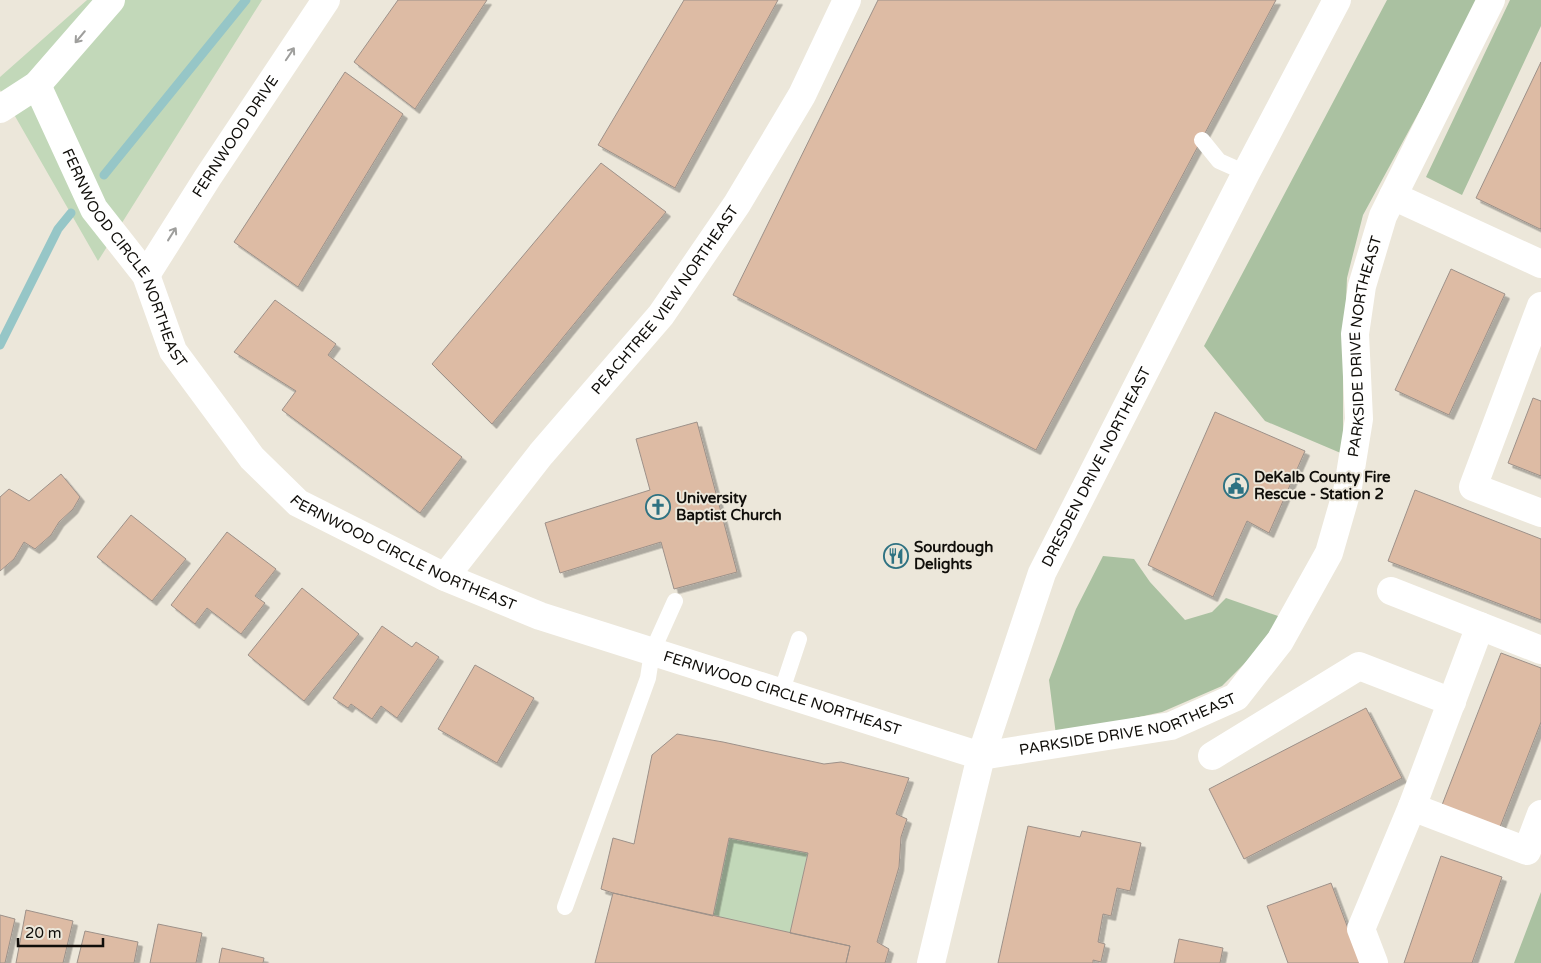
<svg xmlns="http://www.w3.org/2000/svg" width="1541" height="963" viewBox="0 0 1541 963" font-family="'Varela Round',sans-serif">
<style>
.green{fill:#c2d8b9}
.forest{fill:#aac1a1}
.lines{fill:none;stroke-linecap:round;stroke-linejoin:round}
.stream{stroke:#96c6c7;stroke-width:9}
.building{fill:#ddbba4;stroke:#9d9189;filter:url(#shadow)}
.service{stroke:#fff;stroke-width:16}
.minor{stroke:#fff;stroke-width:28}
.tertiary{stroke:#fff;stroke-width:28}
.oneway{stroke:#9f9f9d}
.labels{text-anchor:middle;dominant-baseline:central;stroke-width:4;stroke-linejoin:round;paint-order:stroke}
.street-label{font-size:15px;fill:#100e0a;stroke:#ece7da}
.poi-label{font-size:15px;font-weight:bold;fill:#100e0a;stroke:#ece7da;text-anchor:start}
</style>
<defs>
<filter id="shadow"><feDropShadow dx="4.5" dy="4.5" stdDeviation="0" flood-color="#0004"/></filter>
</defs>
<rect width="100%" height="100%" fill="#ece7da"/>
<path class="green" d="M 87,0 L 262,0 L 98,261 L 0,90 L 0,77 Z
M 729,838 L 808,853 L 790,933 L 713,916 Z"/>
<path class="forest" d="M 1387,0 L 1480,0 L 1363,215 L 1347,278 L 1343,372 L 1343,454 L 1265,421 L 1204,346 Z
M 1510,0 L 1541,0 L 1541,26 L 1462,195 L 1426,177 Z
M 1103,556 L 1134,559 L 1150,582 L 1185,620 L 1212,612 L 1226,598 L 1281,617 L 1251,657 L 1222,686 L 1162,712 L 1056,735 L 1049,680 L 1076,609 Z
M 1541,892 L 1541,963 L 1514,963 Z"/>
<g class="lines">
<path class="stream" d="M 104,175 L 246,0
M 0,345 L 58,229 L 71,213"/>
</g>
<path class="building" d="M 398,0 L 487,0 L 415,109 L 354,62 Z
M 684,0 L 778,0 L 675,188 L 598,145 Z
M 878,0 L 1276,0 L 1036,450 L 733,295 Z
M 1541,62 L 1541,228 L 1540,229 L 1476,198 Z
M 345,72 L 403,114 L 298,287 L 234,242 Z
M 601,163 L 666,212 L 492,424 L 432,364 Z
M 1451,269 L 1505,294 L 1449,415 L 1395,390 Z
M 275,300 L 336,344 L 328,355 L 462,457 L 420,513 L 282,410 L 296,391 L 234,352 Z
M 1533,398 L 1541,401 L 1541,476 L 1508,463 Z
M 1215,412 L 1305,451 L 1269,533 L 1247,521 L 1213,597 L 1148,565 Z
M 697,422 L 737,572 L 674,589 L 661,542 L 560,573 L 545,523 L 650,490 L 636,439 Z
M 61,474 L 80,497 L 73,509 L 59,522 L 51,535 L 35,549 L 24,542 L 14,559 L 0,571 L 0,497 L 9,489 L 29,501 Z
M 1415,490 L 1541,539 L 1541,620 L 1388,561 Z
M 131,515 L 186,559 L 152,601 L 97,557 Z
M 227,532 L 276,569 L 255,596 L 265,603 L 241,634 L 207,608 L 195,624 L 171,605 Z
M 302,588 L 359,634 L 304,701 L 248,655 Z
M 382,626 L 412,647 L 416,642 L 439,657 L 397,718 L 381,706 L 372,719 L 351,704 L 348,708 L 333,698 Z
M 1501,653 L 1541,668 L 1541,722 L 1500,827 L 1442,805 Z
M 475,665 L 534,698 L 497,763 L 438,729 Z
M 1366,708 L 1402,778 L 1244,859 L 1209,789 Z
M 677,734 L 723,742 L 824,764 L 841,762 L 909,778 L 896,814 L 907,819 L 901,837 L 899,867 L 877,942 L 889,949 L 885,963 L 846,963 L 850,946 L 790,933 L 808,853 L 729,838 L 713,916 L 613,893 L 601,889 L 613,838 L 634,844 L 652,755 Z
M 1028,826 L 1080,837 L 1082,831 L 1141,843 L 1130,891 L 1117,888 L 1111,916 L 1103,914 L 1098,942 L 1105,944 L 1101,962 L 1093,960 L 1093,963 L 998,963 Z
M 1441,856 L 1502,877 L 1472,963 L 1404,963 Z
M 1331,883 L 1361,963 L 1288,963 L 1267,906 Z
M 613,893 L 850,946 L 846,963 L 595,963 Z
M 26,910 L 73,921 L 63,963 L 16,963 Z
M 0,915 L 15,919 L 5,963 L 0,963 Z
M 158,924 L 202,933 L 196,963 L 150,963 Z
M 85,931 L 138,942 L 134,963 L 77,963 Z
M 1179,939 L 1223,948 L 1220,963 L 1174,963 Z
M 222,948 L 264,958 L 263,963 L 219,963 Z"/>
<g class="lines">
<path class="service" d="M 1202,140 L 1219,161 L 1246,173
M 781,693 L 799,639
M 565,907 L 648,678 L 652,652 L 675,601"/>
<g class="minor">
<path id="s1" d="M 37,85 L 94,209 L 146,275 L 173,351 L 252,458 L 298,503 L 445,577 L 540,616 L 981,756 L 1171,726 L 1236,697 L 1280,641 L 1329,553 L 1348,487 L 1359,419 L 1355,334 L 1362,286 L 1383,216 L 1491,0"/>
<path d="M 0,109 L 37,85 L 111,0"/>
<path d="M 1393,196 L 1541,264"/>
<path id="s2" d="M 146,275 L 208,177 L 326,0"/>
<path d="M 1541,306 L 1473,487 L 1541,513"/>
<path id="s3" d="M 445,577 L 541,454 L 661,315 L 737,204 L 802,95 L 847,0"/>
<path d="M 1391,591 L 1480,626"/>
<path d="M 1212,756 L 1359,666 L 1452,702"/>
<path d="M 1412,807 L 1527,851 L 1541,814"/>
<path d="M 1374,963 L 1361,929 L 1412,807 L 1480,626 L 1541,650"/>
</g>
<path class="tertiary" id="s4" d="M 931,963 L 981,756 L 1042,573 L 1246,173 L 1337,0"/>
</g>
<defs><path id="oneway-shaft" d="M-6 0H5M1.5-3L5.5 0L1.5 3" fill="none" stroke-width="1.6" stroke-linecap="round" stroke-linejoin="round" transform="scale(1.25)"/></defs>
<g class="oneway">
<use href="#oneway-shaft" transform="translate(80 37) rotate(130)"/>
<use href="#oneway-shaft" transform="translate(290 54) rotate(-56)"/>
<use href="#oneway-shaft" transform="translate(172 234) rotate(-58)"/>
</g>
<defs>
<symbol id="civic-ring" viewBox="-11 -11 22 22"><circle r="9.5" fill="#ece7da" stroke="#2e7282" stroke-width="1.5"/><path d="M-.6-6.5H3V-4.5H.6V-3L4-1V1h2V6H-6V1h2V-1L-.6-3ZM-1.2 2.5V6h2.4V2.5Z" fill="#2e7282"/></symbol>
<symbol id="church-ring" viewBox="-11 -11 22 22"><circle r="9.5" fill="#ece7da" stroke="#2e7282" stroke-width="1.5"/><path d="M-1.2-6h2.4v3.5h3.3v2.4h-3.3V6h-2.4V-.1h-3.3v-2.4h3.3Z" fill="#2e7282"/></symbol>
<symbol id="restaurant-ring" viewBox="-11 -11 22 22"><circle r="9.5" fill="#ece7da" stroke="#2e7282" stroke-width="1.5"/><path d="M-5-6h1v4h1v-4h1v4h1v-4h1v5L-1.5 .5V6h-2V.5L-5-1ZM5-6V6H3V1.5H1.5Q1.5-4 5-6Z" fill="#2e7282"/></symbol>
</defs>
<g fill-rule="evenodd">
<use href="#civic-ring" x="1222" y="472" width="28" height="28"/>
<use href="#church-ring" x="644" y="493" width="28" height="28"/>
<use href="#restaurant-ring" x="882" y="542" width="28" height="28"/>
</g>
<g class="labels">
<g class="street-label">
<text stroke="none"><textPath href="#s2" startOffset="165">FERNWOOD DRIVE</textPath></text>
<text stroke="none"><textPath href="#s1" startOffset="195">FERNWOOD CIRCLE NORTHEAST</textPath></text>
<text stroke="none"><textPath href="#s3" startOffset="354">PEACHTREE VIEW NORTHEAST</textPath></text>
<text stroke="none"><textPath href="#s1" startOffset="1875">PARKSIDE DRIVE NORTHEAST</textPath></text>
<text stroke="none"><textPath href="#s4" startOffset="525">DRESDEN DRIVE NORTHEAST</textPath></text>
<text stroke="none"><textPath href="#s1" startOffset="615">FERNWOOD CIRCLE NORTHEAST</textPath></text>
<text stroke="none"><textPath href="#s1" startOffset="1020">FERNWOOD CIRCLE NORTHEAST</textPath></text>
<text stroke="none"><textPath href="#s1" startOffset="1379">PARKSIDE DRIVE NORTHEAST</textPath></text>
</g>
<g class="poi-label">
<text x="1254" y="477">DeKalb County Fire<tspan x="1254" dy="17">Rescue - Station 2</tspan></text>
<text x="676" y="498">University<tspan x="676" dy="17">Baptist Church</tspan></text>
<text x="914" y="547">Sourdough<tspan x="914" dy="17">Delights</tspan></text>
</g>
</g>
<path d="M18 938v8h85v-8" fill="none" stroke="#100e0a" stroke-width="2.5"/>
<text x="25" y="938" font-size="15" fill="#100e0a" stroke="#ece7da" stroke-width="4" paint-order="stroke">20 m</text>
</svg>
